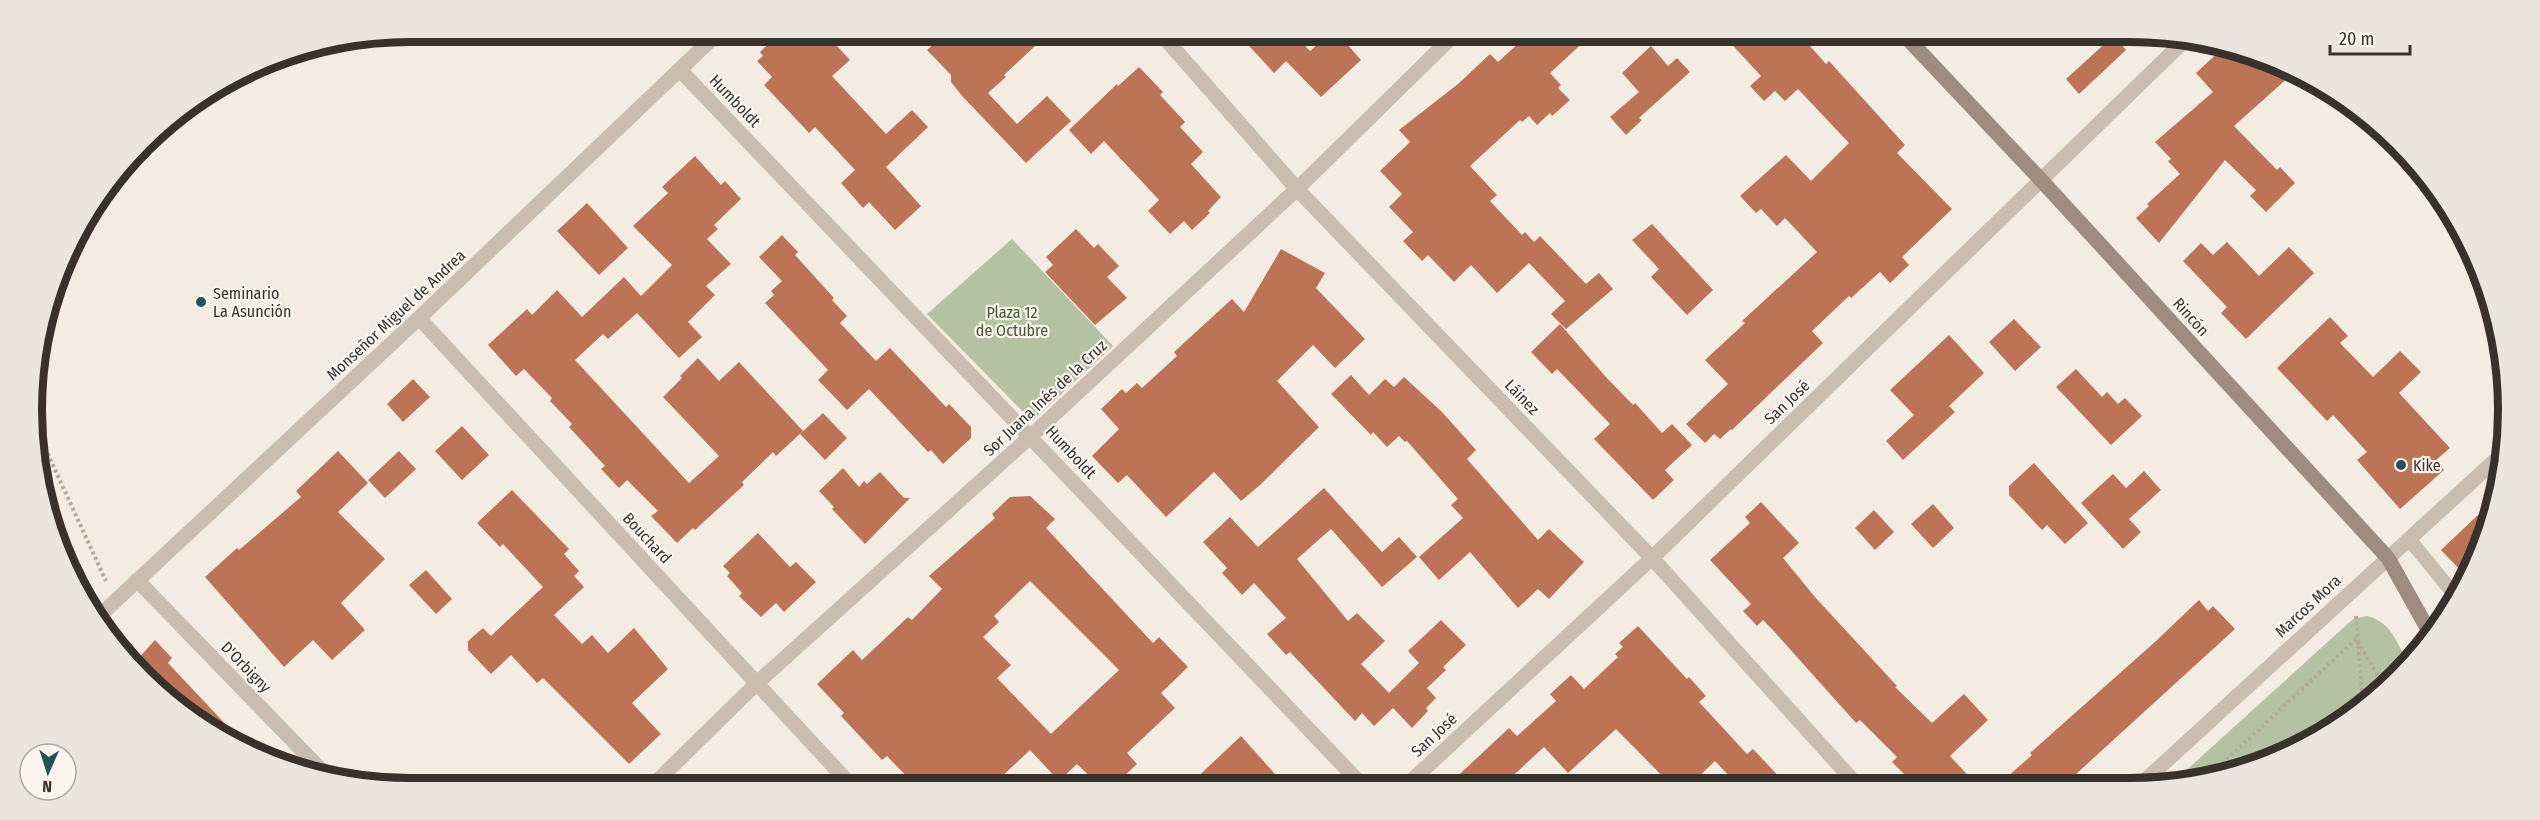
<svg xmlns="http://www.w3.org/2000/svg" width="2540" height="820" viewBox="0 0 2540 820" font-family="'Fira Sans Condensed',sans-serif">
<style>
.green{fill:#b5c1a3}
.building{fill:#bd7456;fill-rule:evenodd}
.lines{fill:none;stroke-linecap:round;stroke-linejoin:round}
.path{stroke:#b6a799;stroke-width:4;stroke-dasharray:3 3;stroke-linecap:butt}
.lane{stroke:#cabdaf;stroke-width:14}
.street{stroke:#cabdaf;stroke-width:15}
.secondary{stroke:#9e8c80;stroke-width:15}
.poi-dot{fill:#245258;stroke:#faf5ef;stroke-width:2}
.labels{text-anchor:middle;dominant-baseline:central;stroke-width:4.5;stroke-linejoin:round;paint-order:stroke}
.street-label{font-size:16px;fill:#39312c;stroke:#faf5ef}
.poi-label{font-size:16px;fill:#39312c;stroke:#faf5ef;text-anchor:start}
.park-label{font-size:16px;fill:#465632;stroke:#faf5ef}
.rim{fill:none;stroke:#39312c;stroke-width:8}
</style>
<rect width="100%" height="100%" fill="#f2ece2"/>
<path class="green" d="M 1012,239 L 1113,346 L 1032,421 L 927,314 Z
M 2367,616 C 2391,622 2396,641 2407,661 L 2380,694 L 2297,750 L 2180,785 L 2170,785 L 2353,619 Z"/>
<path class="building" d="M 780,33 L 825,33 L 850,60 L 832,76 L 886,134 L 912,110 L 928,127 L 886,167 L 921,206 L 895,230 L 869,202 L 863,208 L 841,183 L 855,170 L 815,127 L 809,133 L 764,85 L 772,77 L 757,61 L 763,56 L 760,52 Z
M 945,34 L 1048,34 L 1004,75 L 1006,77 L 988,93 L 1017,124 L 1047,96 L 1071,121 L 1026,163 L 963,97 L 951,82 L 951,75 L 927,50 Z
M 1239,35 L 1295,35 L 1310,51 L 1328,35 L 1339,35 L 1361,60 L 1321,97 L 1286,61 L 1274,73 Z
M 1534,36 L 1590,36 L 1550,73 L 1561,85 L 1558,88 L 1570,100 L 1552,116 L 1550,113 L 1537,125 L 1529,116 L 1522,122 L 1520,120 L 1470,166 L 1497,195 L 1490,201 L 1522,235 L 1525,232 L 1534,242 L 1540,236 L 1586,284 L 1599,273 L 1613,289 L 1566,329 L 1551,314 L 1565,301 L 1529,263 L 1497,293 L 1471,265 L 1454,282 L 1428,255 L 1422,261 L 1403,241 L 1413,232 L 1389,207 L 1402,194 L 1380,171 L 1410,142 L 1399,130 L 1458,84 L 1490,54 L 1498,62 L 1521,41 L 1524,45 Z
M 1725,37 L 1802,37 L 1826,64 L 1829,61 L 1905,145 L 1897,153 L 1952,209 L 1902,257 L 1909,265 L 1890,283 L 1880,272 L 1851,298 L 1849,296 L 1812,331 L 1823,343 L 1732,430 L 1731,429 L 1720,439 L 1714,434 L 1705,443 L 1686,424 L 1728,384 L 1705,360 L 1745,323 L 1742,321 L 1817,252 L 1785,218 L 1777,226 L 1761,209 L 1756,213 L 1740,196 L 1786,155 L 1811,181 L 1849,143 L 1798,89 L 1785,101 L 1775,91 L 1764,101 L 1750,86 L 1761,76 Z
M 2111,38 L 2115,38 L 2126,50 L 2079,94 L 2066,79 Z
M 1651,46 L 1668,66 L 1677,58 L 1690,72 L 1639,118 L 1642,120 L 1626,135 L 1610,117 L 1639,92 L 1622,73 Z
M 2224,47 L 2291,75 L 2234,126 L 2277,170 L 2280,167 L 2295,183 L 2266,212 L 2250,196 L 2256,190 L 2225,160 L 2159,243 L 2136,218 L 2149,206 L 2147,204 L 2180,174 L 2168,161 L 2171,159 L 2155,142 L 2213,92 L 2196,73 Z
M 1139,67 L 1163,92 L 1160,95 L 1185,122 L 1180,127 L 1203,152 L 1191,164 L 1221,197 L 1208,211 L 1210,213 L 1192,230 L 1184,221 L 1170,234 L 1148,211 L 1159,200 L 1104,141 L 1091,154 L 1069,130 L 1117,84 L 1118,86 Z
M 695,156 L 721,185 L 725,181 L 741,199 L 714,225 L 718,229 L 707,239 L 731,264 L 706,286 L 715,295 L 688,322 L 702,337 L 679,358 L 637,313 L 608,339 L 603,334 L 575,360 L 689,483 L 719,456 L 663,397 L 682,378 L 680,376 L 698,358 L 719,381 L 739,362 L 803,431 L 776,456 L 773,452 L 742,482 L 744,485 L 695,530 L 693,528 L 677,543 L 651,516 L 658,511 L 627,480 L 619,488 L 601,469 L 605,466 L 569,427 L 572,424 L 550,401 L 552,398 L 524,369 L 516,376 L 488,345 L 527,309 L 532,315 L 557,290 L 582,317 L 624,277 L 641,296 L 672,265 L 633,226 L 668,193 L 662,187 Z
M 587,203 L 628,248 L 599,275 L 557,231 Z
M 1652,224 L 1713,290 L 1687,315 L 1651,277 L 1659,269 L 1632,240 Z
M 1076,229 L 1094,248 L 1098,244 L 1119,266 L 1107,277 L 1127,298 L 1095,325 L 1045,272 L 1053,265 L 1046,257 Z
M 782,235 L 798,252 L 795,255 L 834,298 L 832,300 L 847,316 L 840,323 L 876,361 L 890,348 L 946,407 L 949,404 L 971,427 L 971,438 L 943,464 L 931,450 L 928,452 L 869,389 L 847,410 L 818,380 L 828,370 L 765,303 L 774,295 L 771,291 L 782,281 L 759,257 Z
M 2227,242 L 2259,276 L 2289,247 L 2314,273 L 2246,339 L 2221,313 L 2227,307 L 2183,261 L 2201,243 L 2213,255 Z
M 1281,249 L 1325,273 L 1316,288 L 1365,339 L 1335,368 L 1313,345 L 1277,381 L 1319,427 L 1260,485 L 1241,501 L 1214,472 L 1166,517 L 1127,475 L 1118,483 L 1092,456 L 1119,429 L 1101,409 L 1122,389 L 1126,393 L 1137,383 L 1142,388 L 1177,356 L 1174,352 L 1232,299 L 1244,312 Z
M 2330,317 L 2348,336 L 2340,343 L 2373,377 L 2400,351 L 2421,372 L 2399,393 L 2450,448 L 2435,461 L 2444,470 L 2400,509 L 2357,460 L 2367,452 L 2333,415 L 2327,421 L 2277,368 Z
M 2014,319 L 2041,347 L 2015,371 L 1989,342 Z
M 1560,324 L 1605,376 L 1633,405 L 1635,403 L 1662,433 L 1672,424 L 1692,445 L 1665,470 L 1674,480 L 1653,500 L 1594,439 L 1610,424 L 1557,369 L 1552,374 L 1531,352 Z
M 1949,335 L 1984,373 L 1949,406 L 1955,412 L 1903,460 L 1886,441 L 1914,415 L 1890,390 Z
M 2076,369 L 2102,397 L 2107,392 L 2118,404 L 2125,398 L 2142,416 L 2111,445 L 2056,387 Z
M 1351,375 L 1369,395 L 1385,379 L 1394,387 L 1404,377 L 1442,412 L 1476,450 L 1467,459 L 1538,540 L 1549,529 L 1584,562 L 1549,599 L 1538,589 L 1518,608 L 1470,552 L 1439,580 L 1419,557 L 1463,518 L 1451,505 L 1458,499 L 1407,441 L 1405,442 L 1399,436 L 1387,447 L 1373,432 L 1371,435 L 1331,394 Z
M 413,379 L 430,397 L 403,422 L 387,404 Z
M 823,413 L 847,438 L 825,460 L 800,434 Z
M 462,426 L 489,455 L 462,480 L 435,451 Z
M 338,451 L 368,483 L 338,512 L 385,559 L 341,603 L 365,630 L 332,660 L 313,640 L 284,667 L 205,577 L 237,548 L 239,550 L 301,497 L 296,491 Z
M 399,451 L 416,469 L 385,498 L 368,480 Z
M 2034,463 L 2088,523 L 2065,544 L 2047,525 L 2042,530 L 2009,495 L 2009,486 Z
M 843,468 L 859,487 L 864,481 L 867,484 L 880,472 L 904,498 L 910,498 L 865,544 L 832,509 L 834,507 L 819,491 Z
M 2144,471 L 2161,490 L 2129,519 L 2141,532 L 2123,549 L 2081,503 L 2113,474 L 2126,488 Z
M 1324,488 L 1382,552 L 1399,537 L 1417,557 L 1382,587 L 1331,529 L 1297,559 L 1348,621 L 1357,613 L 1385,641 L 1361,664 L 1389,693 L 1419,663 L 1408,651 L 1441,620 L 1466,645 L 1443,667 L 1446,670 L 1427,688 L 1436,698 L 1426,708 L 1428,711 L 1412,728 L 1393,708 L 1374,726 L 1362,713 L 1355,721 L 1290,652 L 1286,655 L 1267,634 L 1286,618 L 1254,583 L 1242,595 L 1222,573 L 1227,568 L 1203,542 L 1230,517 L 1258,547 Z
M 512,490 L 569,549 L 564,554 L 579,571 L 574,576 L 584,587 L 554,615 L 582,644 L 592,635 L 608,653 L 634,628 L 668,669 L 632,703 L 661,734 L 629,764 L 543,678 L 537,683 L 511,655 L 491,674 L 468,650 L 468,641 L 483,628 L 491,636 L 543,587 L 503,544 L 500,547 L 477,523 Z
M 1030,496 L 1055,519 L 1046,528 L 1153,643 L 1159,637 L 1188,667 L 1161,693 L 1175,708 L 1127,753 L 1137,764 L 1117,783 L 1097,783 L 1077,764 L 1059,781 L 1030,750 L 995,783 L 912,782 L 887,756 L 882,760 L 841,716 L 844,713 L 817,684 L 853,650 L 862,660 L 908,617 L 912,620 L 942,589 L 929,576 L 995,518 L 992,514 L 1010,497 ZM 1030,581 L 1119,670 L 1051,734 L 997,678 L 1011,665 L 983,637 L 999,622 L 994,616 Z
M 2496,498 L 2479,543 L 2466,576 L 2441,550 Z
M 1761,502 L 1799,543 L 1783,558 L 1815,597 L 1897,686 L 1895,687 L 1932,723 L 1964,694 L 1988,720 L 1950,756 L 1977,785 L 1915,785 L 1892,762 L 1897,757 L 1860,720 L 1856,723 L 1772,629 L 1763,620 L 1757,626 L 1743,611 L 1751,604 L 1710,560 L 1750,523 L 1745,517 Z
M 1933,504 L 1954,528 L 1933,548 L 1911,524 Z
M 1874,510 L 1894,532 L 1875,550 L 1855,528 Z
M 758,533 L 790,567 L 796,562 L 816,582 L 784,612 L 776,603 L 761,617 L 739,596 L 742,593 L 727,576 L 730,573 L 723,566 Z
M 426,570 L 452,599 L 436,614 L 409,585 Z
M 2199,600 L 2208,611 L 2213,606 L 2235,629 L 2064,785 L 1998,785 L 2032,755 L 2030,753 L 2156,641 Z
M 1638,626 L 1687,679 L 1689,677 L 1706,696 L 1699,702 L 1736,742 L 1747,754 L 1753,749 L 1786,784 L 1737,784 L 1715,761 L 1691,784 L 1670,784 L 1616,729 L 1568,773 L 1544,747 L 1504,784 L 1449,784 L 1509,728 L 1517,736 L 1556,701 L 1550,694 L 1571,675 L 1584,689 L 1618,657 L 1615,654 L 1623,647 L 1619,643 Z
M 155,640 L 172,658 L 168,663 L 231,730 L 225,735 L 200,725 L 136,661 Z
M 1241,736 L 1283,783 L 1191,783 Z"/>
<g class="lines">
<path class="path" d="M 40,437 L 106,581
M 2356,616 L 2363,705
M 2209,776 L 2356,639 L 2385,688"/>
<path class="lane" d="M 2409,539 L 2458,599"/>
<path class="street" d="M 1162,35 L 1297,189 L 1652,558 L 1857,785
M 680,70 L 1360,783
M 419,318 L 848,782
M 137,580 L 329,778
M 95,620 L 419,318 L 718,33
M 656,782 L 757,683 L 1031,436 L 1297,189 L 1453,36
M 1408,784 L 1652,558 L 2186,39
M 2140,785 L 2501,455"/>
<path class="secondary" d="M 1907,38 L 2041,180 L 2388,558 L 2430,633"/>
</g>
<g class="poi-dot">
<circle cx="201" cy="302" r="6"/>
<circle cx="2401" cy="465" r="6"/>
</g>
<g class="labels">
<g class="street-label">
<text transform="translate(735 101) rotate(46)">Humboldt</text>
<text transform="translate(396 315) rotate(-43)">Monseñor Miguel de Andrea</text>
<text transform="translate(2191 317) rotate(48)">Rincón</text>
<text transform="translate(1522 397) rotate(46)">Láinez</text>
<text transform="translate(1045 398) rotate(-43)">Sor Juana Inés de la Cruz</text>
<text transform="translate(1787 402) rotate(-44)">San José</text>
<text transform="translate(1071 452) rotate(47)">Humboldt</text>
<text transform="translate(647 538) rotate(47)">Bouchard</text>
<text transform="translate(2308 606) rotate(-43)">Marcos Mora</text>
<text transform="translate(246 667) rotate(46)">D'Orbigny</text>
<text transform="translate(1434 735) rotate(-43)">San José</text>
</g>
<g class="poi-label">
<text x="213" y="293">Seminario<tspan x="213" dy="18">La Asunción</tspan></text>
<text x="2413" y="465">Kike</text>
</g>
<g class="park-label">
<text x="1012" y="312">Plaza 12<tspan x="1012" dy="18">de Octubre</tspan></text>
</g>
</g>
<path d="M0 0H2540V820H0ZM410 42H2130A368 368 0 0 1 2498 410V410A368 368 0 0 1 2130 778H410A368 368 0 0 1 42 410V410A368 368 0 0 1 410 42Z" fill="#ebe5df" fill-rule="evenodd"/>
<path class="rim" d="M410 42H2130A368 368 0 0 1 2498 410V410A368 368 0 0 1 2130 778H410A368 368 0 0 1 42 410V410A368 368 0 0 1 410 42Z"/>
<g transform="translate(48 772) rotate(183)"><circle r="28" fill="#faf5ef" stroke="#ada7a1" stroke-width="1.5"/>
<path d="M0-4.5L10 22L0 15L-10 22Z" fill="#245258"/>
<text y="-9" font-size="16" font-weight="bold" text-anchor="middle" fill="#39312c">N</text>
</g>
<path d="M2330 45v9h80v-9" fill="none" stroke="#39312c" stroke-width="3"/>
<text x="2339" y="45" font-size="18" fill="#39312c" stroke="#faf5ef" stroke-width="4.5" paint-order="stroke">20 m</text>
</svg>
